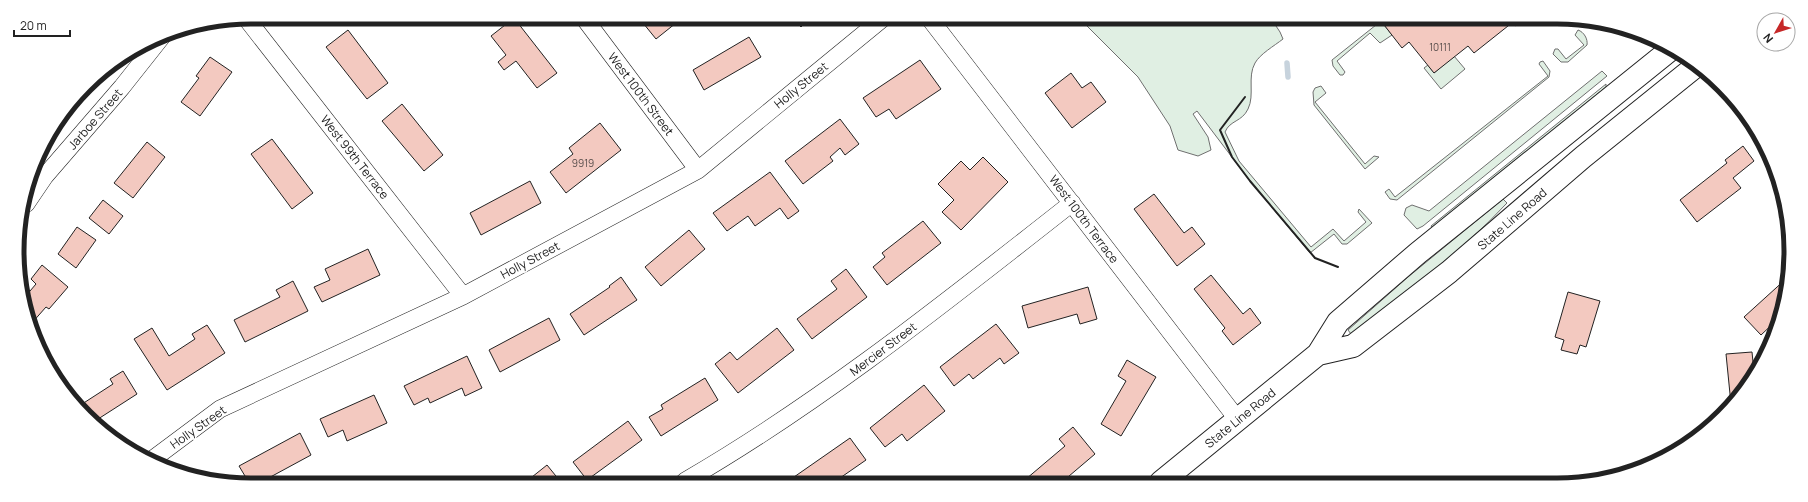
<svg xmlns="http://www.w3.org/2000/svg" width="1808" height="502" viewBox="0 0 1808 502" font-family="Manrope,sans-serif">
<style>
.green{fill:#e0efe3;stroke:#6f6f6f}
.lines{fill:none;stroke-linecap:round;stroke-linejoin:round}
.stream{stroke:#c7d3dd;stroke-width:5.5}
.building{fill:#f3c9c0;stroke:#222}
.minor-casing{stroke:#222;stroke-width:18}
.secondary-casing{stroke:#222;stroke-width:24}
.minor{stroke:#fff;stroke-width:17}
.secondary{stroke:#fff;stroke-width:22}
.wall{stroke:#222;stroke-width:2}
.labels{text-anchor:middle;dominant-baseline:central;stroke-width:3;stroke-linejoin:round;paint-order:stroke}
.number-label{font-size:10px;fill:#564c4a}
.street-label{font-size:12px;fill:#222;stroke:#fff}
.rim{fill:none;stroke:#222;stroke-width:5}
</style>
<rect width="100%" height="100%" fill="#fff"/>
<path class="green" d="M 1081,20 L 1277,20 L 1274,23 L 1280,32 L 1283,39 C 1274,46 1260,54 1255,63 C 1247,77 1255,95 1248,109 C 1242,122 1230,120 1225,132 L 1239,161 L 1311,247 L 1333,229 L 1344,241 L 1366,222 L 1358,212 L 1359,209 L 1372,223 L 1347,244 L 1342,244 L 1334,234 L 1310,253 L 1250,181 L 1197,111 L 1193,114 L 1208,137 L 1211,150 L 1198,156 L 1178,150 L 1170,126 L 1138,77 Z
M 1381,21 L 1392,35 L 1380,43 L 1370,33 L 1337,61 L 1345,72 L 1343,75 L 1340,75 L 1333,66 L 1332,60 Z
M 1578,30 C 1584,32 1588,39 1587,45 L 1568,62 L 1561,62 L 1553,54 L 1555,49 L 1558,49 L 1566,59 L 1584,45 L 1575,35 Z
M 1454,56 L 1465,69 L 1441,89 L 1424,68 L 1428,65 L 1434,73 Z
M 1543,61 L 1550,71 L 1549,77 L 1397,200 L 1390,199 L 1385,192 L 1389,189 L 1395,197 L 1548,76 L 1539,64 L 1540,62 Z
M 1602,71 L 1607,76 L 1423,226 L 1417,229 L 1404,215 L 1406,208 L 1412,205 L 1429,211 Z
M 1606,84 L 1606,87 L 1433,229 L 1431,226 Z
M 1321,86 L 1326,93 L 1315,102 L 1365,164 L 1374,156 L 1379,157 L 1365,169 L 1314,105 L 1313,92 L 1315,88 Z
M 1503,199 L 1507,203 C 1461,253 1405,292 1351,334 L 1348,330 L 1408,277 Z"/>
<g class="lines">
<path class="stream" d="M 1287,63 L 1288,77"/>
</g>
<path class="building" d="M 514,18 L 557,73 L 537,88 L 516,61 L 504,70 L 498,62 L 506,55 L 491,36 Z
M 639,18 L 672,18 L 676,23 L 656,39 Z
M 793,19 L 809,19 L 801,27 Z
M 1381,21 L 1521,21 L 1515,26 L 1513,22 L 1474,53 L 1468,46 L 1434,73 L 1409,42 L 1402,48 Z
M 348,30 L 388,83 L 367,99 L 326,47 Z
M 749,37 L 761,57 L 704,90 L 693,70 Z
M 210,57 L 232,72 L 200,116 L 181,102 L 199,78 L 196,76 Z
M 920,60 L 941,89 L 896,119 L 889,109 L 876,117 L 863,98 Z
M 1071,73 L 1082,88 L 1091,82 L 1106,102 L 1072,128 L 1045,93 Z
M 402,104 L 443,155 L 424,171 L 382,121 Z
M 840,119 L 859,144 L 845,155 L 840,148 L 830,157 L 833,161 L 803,184 L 785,161 Z
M 600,123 L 621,150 L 566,193 L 550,172 L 573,154 L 569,148 Z
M 272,139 L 313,193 L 292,209 L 251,154 Z
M 147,142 L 165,157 L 133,198 L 114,183 Z
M 1743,146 L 1754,161 L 1733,178 L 1741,188 L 1697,222 L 1680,200 L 1727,163 L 1725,160 Z
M 983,157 L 1008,182 L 961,230 L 942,212 L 954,200 L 938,184 L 961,161 L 970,170 Z
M 770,172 L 799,211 L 788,219 L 780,208 L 755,226 L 748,216 L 727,231 L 713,213 Z
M 530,181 L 541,203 L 481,235 L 470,213 Z
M 1154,194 L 1184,233 L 1192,227 L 1205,244 L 1177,266 L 1134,209 Z
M 103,200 L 123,216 L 109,234 L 89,218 Z
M 923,221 L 941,243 L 887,285 L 873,267 L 885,257 L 882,253 Z
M 77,227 L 96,240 L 76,268 L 58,254 Z
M 689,230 L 705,249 L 661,286 L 645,267 Z
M 368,249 L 380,275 L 322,302 L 314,287 L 330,280 L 325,269 Z
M 42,265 L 68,287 L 49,309 L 46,307 L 31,324 L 25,312 L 24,298 L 36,284 L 31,279 Z
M 846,269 L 867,297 L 812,339 L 797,319 L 837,289 L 831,281 Z
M 1211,275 L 1243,314 L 1250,308 L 1261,323 L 1233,345 L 1222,331 L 1225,328 L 1194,289 Z
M 621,277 L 637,300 L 584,335 L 570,314 L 610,287 L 609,286 Z
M 1787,278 L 1787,296 L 1779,318 L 1761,335 L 1744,317 Z
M 293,281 L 308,311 L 245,342 L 234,320 L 280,297 L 276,290 Z
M 1088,287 L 1097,319 L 1080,324 L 1077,314 L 1028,328 L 1022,306 Z
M 1568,292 L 1600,301 L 1586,347 L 1580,345 L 1577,354 L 1561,350 L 1564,340 L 1555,337 Z
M 549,318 L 560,340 L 500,372 L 489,350 Z
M 996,324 L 1019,353 L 1004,364 L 1000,358 L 973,379 L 969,374 L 954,386 L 940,367 Z
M 207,325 L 225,353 L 167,390 L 134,339 L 152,328 L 169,356 L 195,339 L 192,334 Z
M 777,328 L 794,350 L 738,393 L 715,364 L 730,352 L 737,360 Z
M 1752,352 L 1754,372 L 1731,404 L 1726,354 Z
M 467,356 L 482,388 L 465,396 L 462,388 L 430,403 L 428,398 L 414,405 L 404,386 Z
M 1127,360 L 1156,377 L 1121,436 L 1101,424 L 1126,381 L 1118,376 Z
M 123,371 L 137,394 L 95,421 L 79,406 L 113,384 L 110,379 Z
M 705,378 L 718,400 L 661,436 L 649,417 L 663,409 L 661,405 Z
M 924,385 L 945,411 L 907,441 L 902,434 L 885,447 L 870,428 Z
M 374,395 L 387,423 L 347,441 L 343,430 L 328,437 L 320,419 Z
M 628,421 L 642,440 L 587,480 L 573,462 Z
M 1073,427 L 1095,454 L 1062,482 L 1028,482 L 1026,479 L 1065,446 L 1059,439 Z
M 300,433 L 311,455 L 263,481 L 248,481 L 239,466 Z
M 850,438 L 866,460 L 840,478 L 842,481 L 797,482 L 794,477 Z
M 547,465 L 560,481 L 527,481 Z"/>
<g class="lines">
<defs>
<path id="minor" d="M 246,18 L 463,296
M 584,18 L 698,170
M 930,19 L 1238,420
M 26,204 L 45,176 L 122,87 L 164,34
M 153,459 L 220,409 L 463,296 L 698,170 L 882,19
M 685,481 C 823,401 947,301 1072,203"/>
<path id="secondary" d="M 1318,354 L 1353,346 L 1449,272 L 1583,157 L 1696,66
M 1161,482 L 1318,354 L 1338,322 L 1418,253 L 1670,50"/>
</defs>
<use href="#minor" class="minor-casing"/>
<use href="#secondary" class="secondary-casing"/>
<use href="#minor" class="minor"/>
<use href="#secondary" class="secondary"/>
<path class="wall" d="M 1245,97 L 1220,130 L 1232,157 L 1250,181 L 1315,258 L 1338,267"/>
</g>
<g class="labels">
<g class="number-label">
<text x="1440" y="47">10111</text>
<text x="583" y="163">9919</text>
</g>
<g class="street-label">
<text transform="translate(801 85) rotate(-39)">Holly Street</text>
<text transform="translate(641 94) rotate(53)">West 100th Street</text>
<text transform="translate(95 119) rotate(-49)">Jarboe Street</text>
<text transform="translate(355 157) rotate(52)">West 99th Terrace</text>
<text transform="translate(1084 219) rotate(53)">West 100th Terrace</text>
<text transform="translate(1512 219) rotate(-41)">State Line Road</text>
<text transform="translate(530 260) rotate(-28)">Holly Street</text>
<text transform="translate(883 349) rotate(-37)">Mercier Street</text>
<text transform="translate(1240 418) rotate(-39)">State Line Road</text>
<text transform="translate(198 427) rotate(-35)">Holly Street</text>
</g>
</g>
<path d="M0 0H1808V502H0ZM251 24H1557A227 227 0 0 1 1784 251V251A227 227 0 0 1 1557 478H251A227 227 0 0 1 24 251V251A227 227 0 0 1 251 24Z" fill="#fff" fill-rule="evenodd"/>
<path class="rim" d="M251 24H1557A227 227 0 0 1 1784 251V251A227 227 0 0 1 1557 478H251A227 227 0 0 1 24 251V251A227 227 0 0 1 251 24Z"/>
<g transform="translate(1776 32) rotate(231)"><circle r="19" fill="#ffffff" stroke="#a7a7a7"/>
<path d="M0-3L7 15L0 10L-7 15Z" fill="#c62828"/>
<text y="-6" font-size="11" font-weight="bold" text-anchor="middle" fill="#222222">N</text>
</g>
<path d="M14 30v6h56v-6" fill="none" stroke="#222222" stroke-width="2"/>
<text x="20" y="30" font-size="12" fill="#222222" stroke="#ffffff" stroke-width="3" paint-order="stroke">20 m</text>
</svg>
